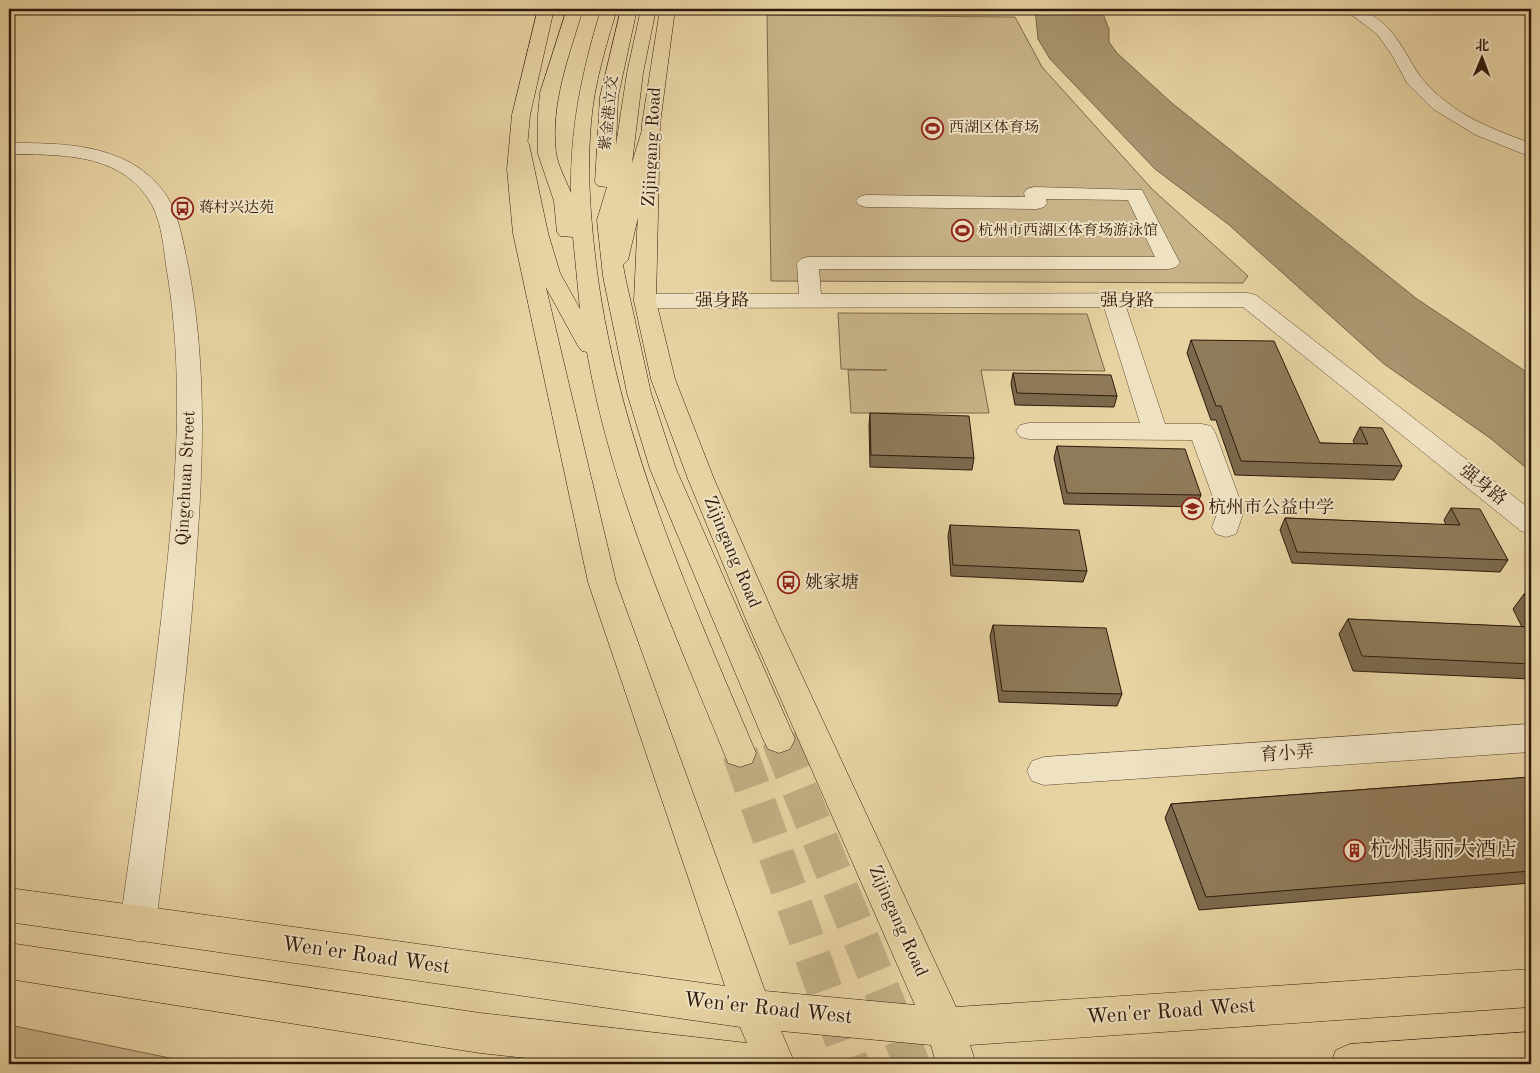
<svg xmlns="http://www.w3.org/2000/svg" width="1540" height="1073" viewBox="0 0 1540 1073" font-family="'Old Standard TT','Noto Serif SC',serif">
<style>
.green{fill:#c8b388;stroke:#7c6649}
.water{fill:#a8946e;stroke:#786346}
.lines{fill:none;stroke-linecap:round;stroke-linejoin:round}
.highway-tunnel{stroke:#c2ae84;stroke-width:36;stroke-dasharray:36 18;stroke-linecap:butt}
.minor-casing{stroke:#5d4830;stroke-width:1}
.major-casing{stroke:#2f190a;stroke-width:1}
.highway-casing{stroke:#2f190a;stroke-width:1}
.minor{fill:#efe2c3;fill-rule:evenodd}
.major{fill:#e7d3a2;fill-rule:evenodd}
.highway{fill:#e7d3a2;fill-rule:evenodd}
.wall{fill:#7b694d;stroke:#2f190a}
.building{fill:#8f7a59;stroke:#2f190a}
.labels{text-anchor:middle;dominant-baseline:central;stroke-width:4;stroke-linejoin:round;paint-order:stroke}
.far-street-label{font-size:15px;fill:#2f190a;stroke:#efe2c3}
.far-poi-label{font-size:15px;fill:#2f190a;stroke:#efe2c3;text-anchor:start}
.street-label{font-size:18px;fill:#2f190a;stroke:#efe2c3}
.poi-label{font-size:18px;fill:#2f190a;stroke:#efe2c3;text-anchor:start}
.near-poi-label{font-size:21px;fill:#2f190a;stroke:#efe2c3;text-anchor:start}
.near-street-label{font-size:21px;fill:#2f190a;stroke:#efe2c3}
</style>
<rect width="100%" height="100%" fill="#e7d3a2"/>
<filter id="stains"><feTurbulence type="fractalNoise" baseFrequency=".004" numOctaves="4"/><feColorMatrix values="0 0 0 0 .2 0 0 0 0 .09 0 0 0 0 .02 0 0 0 .5 -.17"/></filter>
<radialGradient id="worn" r=".72"><stop offset=".6" stop-color="#630" stop-opacity="0"/><stop offset="1" stop-color="#630" stop-opacity=".3"/></radialGradient>
<path class="green" d="M 767,15 L 1015,17 L 1042,67 L 1152,189 L 1248,276 L 1243,283 L 771,281 Z
M 838,313 L 1087,314 L 1105,371 L 981,370 L 989,413 L 851,413 L 848,370 L 887,370 L 841,369 Z
M 9,1025 L 199,1064 L 9,1064 Z"/>
<path class="water" d="M 1035,9 L 1101,9 L 1109,29 L 1109,42 L 1117,53 L 1173,104 L 1417,299 L 1531,375 L 1531,472 L 1490,438 L 1384,364 L 1228,224 L 1155,169 L 1050,59 L 1038,39 Z"/>
<g class="lines">
<path class="highway-tunnel" d="M 779,739 L 912,1064
M 740,753 L 851,1064"/>
<defs>
<path id="minor" d="M 1344,9 C 1388,9 1399,45 1420,76 C 1426,84 1436,94 1444,100 C 1469,121 1501,132 1530,143 L 1531,157 L 1476,135 L 1433,109 L 1407,83 L 1392,55 L 1377,34 Z
M 9,143 C 62,143 124,143 161,188 C 179,210 182,239 188,265 C 208,368 203,471 195,574 C 186,691 170,808 156,924 L 151,936 L 138,942 L 125,936 L 120,924 C 136,808 154,692 166,575 C 177,472 184,369 166,265 C 163,243 161,216 147,197 C 116,152 57,155 9,154 Z
M 1034,187 L 1142,190 L 1180,263 L 1176,267 L 1169,269 L 819,269 L 821,294 L 1248,293 L 1256,295 L 1531,510 L 1531,534 L 1521,531 L 1243,307 L 1126,307 L 1165,424 L 1202,424 L 1211,426 L 1215,432 L 1244,511 L 1236,534 L 1226,537 L 1216,534 L 1212,527 L 1218,511 L 1192,440 L 1029,439 L 1020,437 L 1016,431 L 1020,425 L 1029,423 L 1140,423 L 1104,307 L 645,308 L 637,306 L 634,301 L 637,296 L 645,294 L 799,294 L 797,263 L 801,259 L 808,257 L 1155,257 L 1128,200 L 1046,199 L 1047,203 L 1044,207 L 1037,209 L 866,207 L 859,205 L 856,201 L 859,197 L 866,195 L 1025,197 L 1024,193 L 1027,189 Z
M 1531,724 L 1531,752 L 1044,785 L 1032,781 L 1027,771 L 1032,761 L 1044,757 Z"/>
<path id="major" d="M 538,9 L 554,9 L 530,115 L 525,169 L 533,233 L 616,582 L 765,991 L 915,1005 L 747,622 L 688,479 L 651,379 L 634,301 L 642,124 L 660,9 L 675,9 L 660,124 L 656,301 L 675,379 L 714,479 L 777,622 L 956,1007 L 1531,969 L 1531,1007 L 970,1045 L 976,1064 L 936,1064 L 931,1045 L 781,1031 L 795,1064 L 581,1064 L 480,1053 L 9,979 L 9,943 L 480,1013 L 747,1043 L 740,1027 L 9,922 L 9,888 L 725,986 L 588,582 L 513,233 L 507,169 L 512,115 Z
M 1531,1032 L 1531,1064 L 1330,1064 L 1336,1050 L 1350,1044 Z"/>
<path id="highway" d="M 567,9 L 583,9 C 569,56 550,103 556,153 C 558,166 566,180 571,193 C 570,127 582,72 601,9 L 617,9 C 606,46 594,84 591,123 C 587,167 590,211 595,255 C 615,431 688,592 756,753 L 752,763 L 740,767 L 728,763 L 724,753 C 671,623 611,491 587,352 L 582,351 L 578,346 L 538,273 L 528,233 L 511,144 L 514,140 L 526,140 L 529,144 L 548,233 L 560,273 L 580,309 L 573,237 L 560,236 L 557,232 L 554,201 L 538,154 L 538,115 L 540,93 Z
M 621,9 L 637,9 L 618,97 L 616,145 L 627,73 L 641,9 L 656,9 L 643,73 L 632,163 L 645,120 L 657,120 L 660,124 L 628,260 L 623,265 L 625,276 L 651,393 L 676,469 L 795,739 L 790,749 L 779,753 L 768,749 L 763,739 L 650,469 L 627,393 L 603,276 L 597,220 L 607,187 L 598,186 L 595,182 L 600,97 Z"/>
</defs>
<use href="#minor" class="minor-casing"/>
<use href="#major" class="major-casing"/>
<use href="#highway" class="highway-casing"/>
<use href="#minor" class="minor"/>
<use href="#major" class="major"/>
<use href="#highway" class="highway"/>
</g>
<path class="wall" d="M 1191,340 L 1320,443 L 1355,444 L 1353,441 L 1360,427 L 1402,466 L 1394,480 L 1235,475 L 1216,420 L 1211,420 L 1187,353 Z
M 1013,373 L 1117,396 L 1114,407 L 1015,405 L 1011,384 Z
M 870,413 L 974,458 L 972,470 L 870,467 L 869,425 Z
M 1057,446 L 1201,495 L 1196,507 L 1064,504 L 1054,458 Z
M 1451,508 L 1508,560 L 1500,572 L 1292,563 L 1280,530 L 1285,518 L 1446,525 L 1444,520 Z
M 950,525 L 1087,571 L 1083,582 L 951,576 L 948,536 Z
M 1524,594 L 1531,594 L 1531,679 L 1353,671 L 1339,634 L 1348,619 L 1522,627 L 1513,609 Z
M 993,625 L 1122,694 L 1117,706 L 999,702 L 990,636 Z
M 1531,777 L 1531,883 L 1199,910 L 1165,818 L 1171,804 Z"/>
<path class="building" d="M 1191,340 L 1274,341 L 1320,443 L 1368,444 L 1360,427 L 1382,428 L 1402,466 L 1241,461 L 1221,406 L 1216,406 Z
M 1013,373 L 1111,375 L 1117,396 L 1017,393 Z
M 870,413 L 969,416 L 974,458 L 871,455 Z
M 1057,446 L 1185,449 L 1201,495 L 1067,493 Z
M 1451,508 L 1480,509 L 1508,560 L 1297,552 L 1285,518 L 1460,525 Z
M 950,525 L 1079,530 L 1087,571 L 953,565 Z
M 1524,594 L 1531,594 L 1531,607 Z
M 1348,619 L 1531,627 L 1531,664 L 1362,656 Z
M 993,625 L 1106,628 L 1122,694 L 1002,691 Z
M 1531,777 L 1531,871 L 1206,897 L 1171,804 Z"/>
<defs>
<symbol id="stadium-ring" viewBox="-11 -11 22 22"><circle r="9.5" fill="#efe2c3" stroke="#8f2418" stroke-width="1.5"/><path d="M0-5a6.5 5 0 1 0 0 10a6.5 5 0 1 0 0-10ZM-3.5-1.8h7v3.6h-7Z" fill="#8f2418"/></symbol>
<symbol id="bus-ring" viewBox="-11 -11 22 22"><circle r="9.5" fill="#efe2c3" stroke="#8f2418" stroke-width="1.5"/><path d="M-5-6H5V4H4V6H2V4H-2V6H-4V4H-5ZM-3.5-4V0h7V-4ZM-3.5 1.2v1.5H-2V1.2ZM2 1.2v1.5H3.5V1.2Z" fill="#8f2418"/></symbol>
<symbol id="school-ring" viewBox="-11 -11 22 22"><circle r="9.5" fill="#efe2c3" stroke="#8f2418" stroke-width="1.5"/><path d="M0-5L7-2L0 1L-7-2ZM-4 1L0 2.5L4 1V4Q0 6-4 4Z" fill="#8f2418"/></symbol>
<symbol id="building-ring" viewBox="-11 -11 22 22"><circle r="9.5" fill="#efe2c3" stroke="#8f2418" stroke-width="1.5"/><path d="M-4-6H4V6H1V3H-1V6H-4ZM-2.5-4.3h1.7v1.8h-1.7ZM.8-4.3h1.7v1.8H.8ZM-2.5-1h1.7V.8h-1.7ZM.8-1h1.7V.8H.8Z" fill="#8f2418"/></symbol>
</defs>
<g fill-rule="evenodd">
<use href="#stadium-ring" x="920" y="116" width="25" height="25"/>
<use href="#bus-ring" x="170" y="196" width="25" height="25"/>
<use href="#stadium-ring" x="950" y="218" width="25" height="25"/>
<use href="#school-ring" x="1180" y="496" width="25" height="25"/>
<use href="#bus-ring" x="776" y="570" width="25" height="25"/>
<use href="#building-ring" x="1342" y="838" width="25" height="25"/>
</g>
<g class="labels">
<g class="far-street-label">
<text transform="translate(610 113) rotate(-84)">紫金港立交</text>
</g>
<g class="far-poi-label">
<text x="949" y="128">西湖区体育场</text>
<text x="199" y="208">蒋村兴达苑</text>
<text x="978" y="231">杭州市西湖区体育场游泳馆</text>
</g>
<g class="street-label">
<text transform="translate(652 147) rotate(-87)">Zijingang Road</text>
<text x="722" y="301">强身路</text>
<text x="1127" y="301">强身路</text>
<text transform="translate(186 478) rotate(-87)">Qingchuan Street</text>
<text transform="translate(1483 485) rotate(39)">强身路</text>
<text transform="translate(732 552) rotate(67)">Zijingang Road</text>
<text transform="translate(1287 754) rotate(-4)">育小弄</text>
<text transform="translate(898 921) rotate(66)">Zijingang Road</text>
</g>
<g class="poi-label">
<text x="1208" y="508">杭州市公益中学</text>
<text x="805" y="583">姚家塘</text>
</g>
<g class="near-poi-label">
<text x="1370" y="850">杭州翡丽大酒店</text>
</g>
<g class="near-street-label">
<text transform="translate(366 956) rotate(8)">Wen'er Road West</text>
<text transform="translate(768 1009) rotate(6)">Wen'er Road West</text>
<text transform="translate(1171 1012) rotate(-4)">Wen'er Road West</text>
</g>
</g>
<rect width="1540" height="1073" fill="none" stroke="#e7d3a2" stroke-width="30"/>
<rect x="10" y="10" width="1520" height="1053" fill="none" stroke="#2f190a" stroke-width="2.5"/>
<rect x="15" y="15" width="1510" height="1043" fill="none" stroke="#2f190a"/>
<g transform="translate(1482 58) rotate(1)" stroke="#efe2c3" stroke-width="4" paint-order="stroke">
<path d="M0-4L9 19L0 12L-9 19Z" fill="#2f190a"/>
<text y="-8" font-size="14" font-weight="bold" text-anchor="middle" fill="#2f190a">北</text>
</g>
<rect width="100%" height="100%" filter="url(#stains)"/>
<rect width="100%" height="100%" fill="url(#worn)"/>
</svg>
